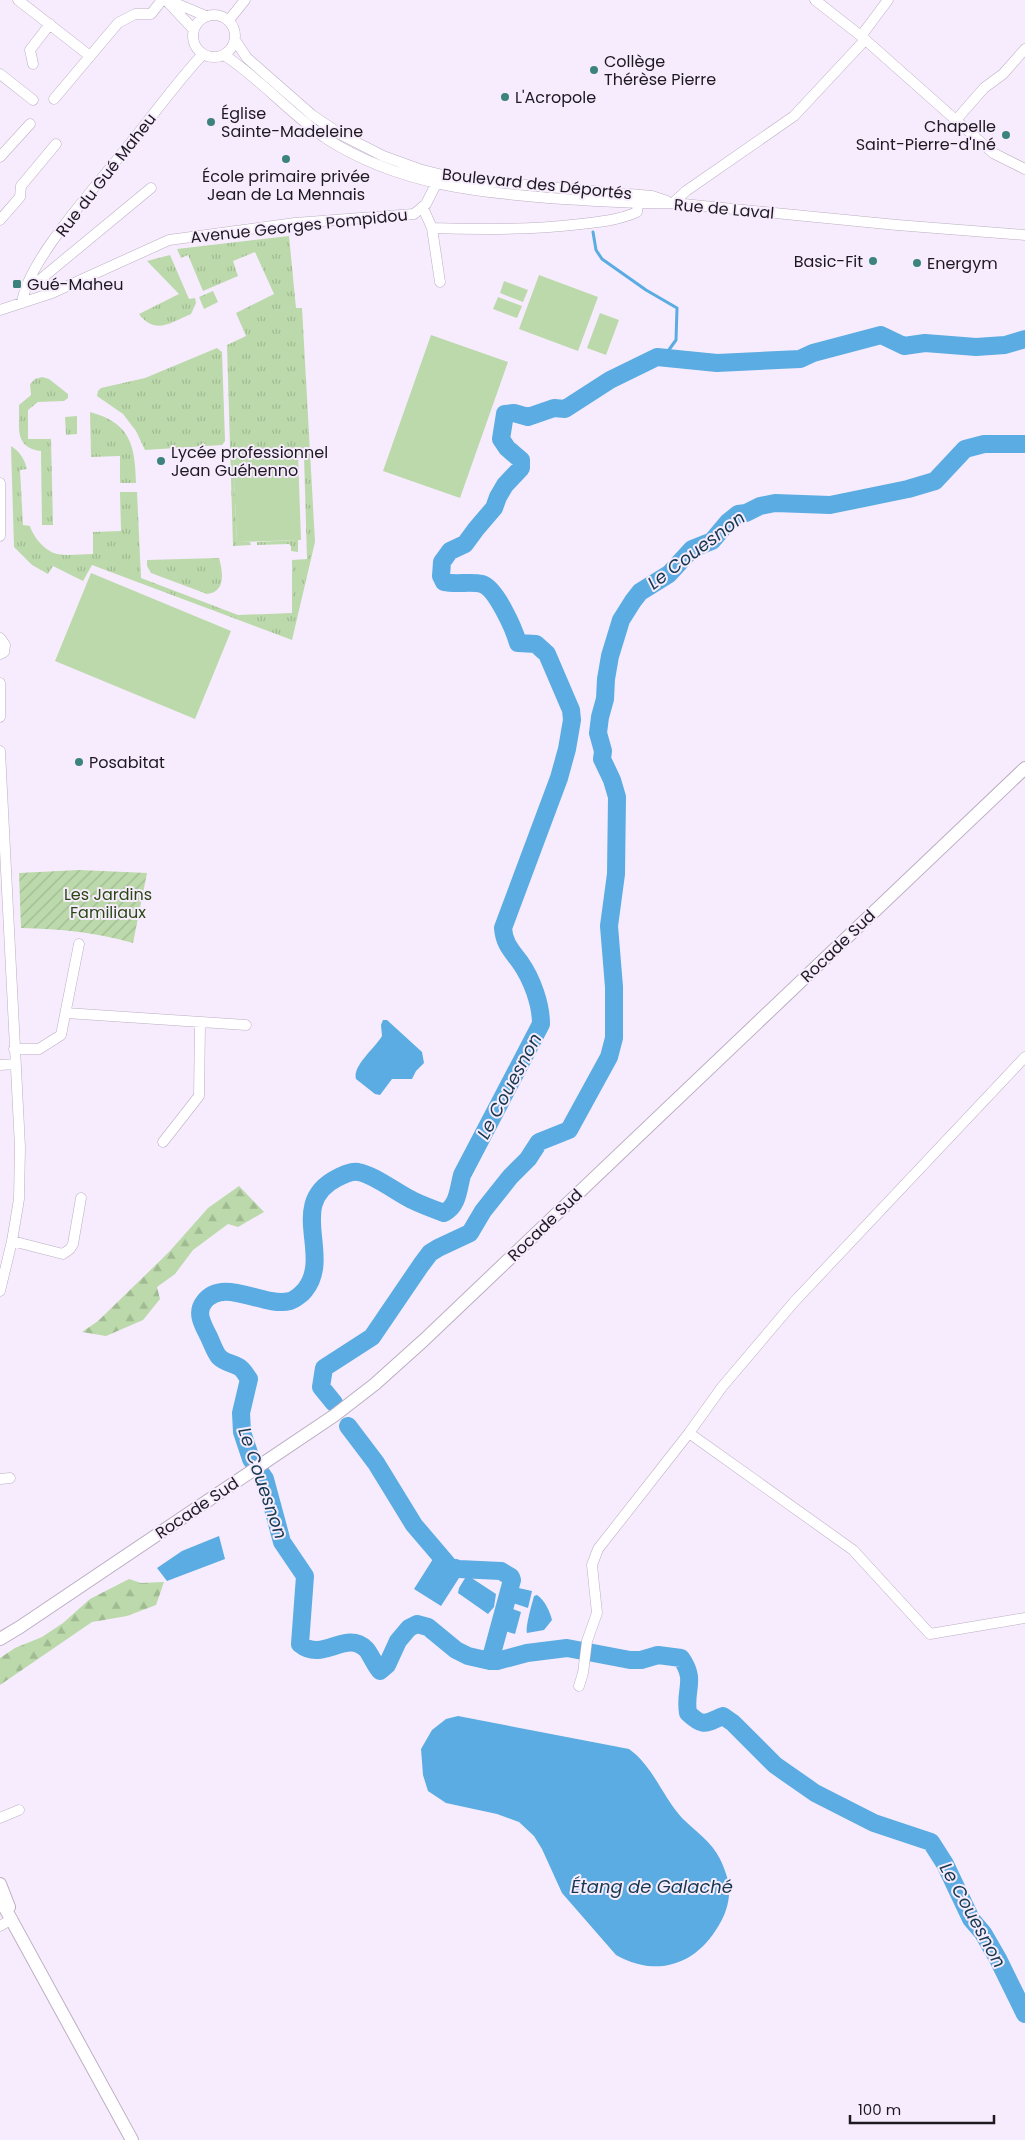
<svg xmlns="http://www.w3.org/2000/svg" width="1025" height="2140" viewBox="0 0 1025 2140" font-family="Poppins,sans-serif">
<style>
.grass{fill:url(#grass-tufts)}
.forest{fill:url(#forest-firs)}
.garden{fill:url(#garden-furrows)}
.pitch{fill:#bbd9aa}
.water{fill:#5aace2}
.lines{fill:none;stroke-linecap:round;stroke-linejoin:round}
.stream{stroke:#5aace2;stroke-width:3}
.river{stroke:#5aace2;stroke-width:18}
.minor-casing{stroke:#bbaec2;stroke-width:11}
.major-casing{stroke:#bbaec2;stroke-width:14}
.minor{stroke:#fff;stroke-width:10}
.major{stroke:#fff;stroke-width:12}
.poi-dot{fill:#3c837e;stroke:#f7ecfd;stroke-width:2}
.labels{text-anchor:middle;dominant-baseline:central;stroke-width:4;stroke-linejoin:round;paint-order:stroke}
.poi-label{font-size:16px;fill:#1e1921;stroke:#f7ecfd;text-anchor:start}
.street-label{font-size:16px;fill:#1e1921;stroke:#f7ecfd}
.park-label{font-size:16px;fill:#2a4814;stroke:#f7ecfd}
.water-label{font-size:18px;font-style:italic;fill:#163950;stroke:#f7ecfd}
</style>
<defs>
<pattern id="grass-tufts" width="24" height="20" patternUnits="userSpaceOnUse" patternTransform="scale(1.25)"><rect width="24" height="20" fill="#bbd9aa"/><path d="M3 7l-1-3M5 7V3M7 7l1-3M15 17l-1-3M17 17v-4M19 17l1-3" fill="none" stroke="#a0ba92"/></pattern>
<pattern id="forest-firs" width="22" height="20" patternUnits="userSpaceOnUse" patternTransform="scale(1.25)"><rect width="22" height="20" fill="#bbd9aa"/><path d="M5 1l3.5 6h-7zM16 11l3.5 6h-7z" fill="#a0ba92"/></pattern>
<pattern id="garden-furrows" width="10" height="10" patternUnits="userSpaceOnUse" patternTransform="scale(1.25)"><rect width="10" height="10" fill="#bbd9aa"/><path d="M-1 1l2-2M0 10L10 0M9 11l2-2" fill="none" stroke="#a0ba92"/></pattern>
</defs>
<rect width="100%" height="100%" fill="#f7ecfd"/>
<path class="grass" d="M 289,236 L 296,308 L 302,308 L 315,542 L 292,640 L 92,565 L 83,581 L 53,566 L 48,574 L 32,565 L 14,547 L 11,446 C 20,452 24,458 27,469 L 20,470 L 23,525 L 30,526 C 33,537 45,551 57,554 C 68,556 81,554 93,554 L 93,532 L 121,531 L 120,492 L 137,492 L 141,578 L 238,615 L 292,613 L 292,560 L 307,559 L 304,455 L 233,458 L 237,542 L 250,542 L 251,545 L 233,546 L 227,345 L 246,336 L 236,313 L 274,294 L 255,252 L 233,261 L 238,276 L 203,291 L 188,255 L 181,258 L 177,249 Z
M 170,255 L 189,299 L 195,298 L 196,303 L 191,314 C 170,323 155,335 139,314 L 179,294 L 147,261 Z
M 213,291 L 218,302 L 204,309 L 199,297 Z
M 217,348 L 222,352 L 225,441 L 222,445 L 145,450 L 136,431 L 123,414 L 97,396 L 98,391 L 101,388 L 145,378 Z
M 42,377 L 49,379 L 68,394 L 68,398 L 64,401 L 38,402 L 28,410 L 28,439 L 51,439 L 53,525 L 42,525 L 41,451 C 13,447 20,427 19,405 L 31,395 L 30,384 L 35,379 Z
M 90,412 C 130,423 135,444 136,483 L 120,483 L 120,456 L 91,457 Z
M 77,416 L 77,434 L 66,435 L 65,417 Z
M 298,540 L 298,552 L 291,551 L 291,546 L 289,544 L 257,545 L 257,542 Z
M 219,558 C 223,572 226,592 207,594 L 151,573 L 147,566 L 147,560 Z"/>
<path class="forest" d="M 239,1186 L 264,1212 L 238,1227 L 228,1224 L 193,1250 L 175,1274 L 157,1287 L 160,1299 L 143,1320 L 106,1336 L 82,1332 L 98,1321 L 169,1252 L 208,1208 Z
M 129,1579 L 141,1583 L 164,1582 L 156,1605 L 127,1616 L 92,1622 L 0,1685 L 0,1658 L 15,1648 L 42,1637 L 63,1623 L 90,1599 Z"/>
<path class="garden" d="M 79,870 L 147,873 L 133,943 C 95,932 61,929 21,928 L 19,873 Z"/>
<path class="pitch" d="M 539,275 L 598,297 L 578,351 L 519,329 Z
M 504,281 L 528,290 L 523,302 L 500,293 Z
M 498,297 L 522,306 L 517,318 L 493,309 Z
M 600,313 L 619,320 L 606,355 L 587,348 Z
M 431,335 L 508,362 L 460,498 L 383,471 Z
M 298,455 L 301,540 L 237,542 L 233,458 Z
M 91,573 L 231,631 L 195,719 L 55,661 Z"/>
<path class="water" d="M 383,1020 L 387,1020 L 422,1052 L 424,1063 L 416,1071 L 412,1079 L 392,1079 L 380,1095 L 375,1094 L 356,1079 C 352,1066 376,1047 382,1036 L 381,1025 Z
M 219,1536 L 225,1559 L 167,1581 L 157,1568 L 182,1551 Z
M 433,1559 L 459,1578 L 441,1606 L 414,1589 Z
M 467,1575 L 496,1594 L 494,1607 L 488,1614 L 458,1593 L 459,1588 Z
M 514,1587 L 532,1591 L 528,1608 L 510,1602 Z
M 537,1595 C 545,1600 550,1612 552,1620 L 544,1630 L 527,1633 C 525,1627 532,1604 534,1596 Z
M 510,1608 L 521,1612 L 515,1634 L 505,1631 Z
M 458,1716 L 629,1749 C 653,1766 662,1796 682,1818 C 695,1831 712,1842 720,1859 C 724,1867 729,1880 729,1889 C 730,1901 725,1915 719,1925 C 696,1965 657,1978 616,1955 L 562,1893 L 542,1849 L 534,1836 L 519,1822 L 497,1814 L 446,1803 L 428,1791 L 423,1775 L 421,1749 L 432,1730 L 446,1719 Z"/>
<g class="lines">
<path class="stream" d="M 593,232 L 596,250 L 602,259 L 646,290 L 677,308 L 676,340 L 663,358"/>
<path class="river" d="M 1025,339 L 1005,345 L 976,347 L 925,343 L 904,346 L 881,335 L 813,353 L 800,359 L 717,363 L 657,357 L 610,380 L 565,409 L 554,408 L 528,417 L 514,413 L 505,414 L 501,439 L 507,448 L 521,460 L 521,468 L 505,485 L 498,497 L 494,508 L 476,529 L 465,544 L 450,551 L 442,562 L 441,576 L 444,582 C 457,585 470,581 482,584 C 496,588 514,629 518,643 L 536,644 L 547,654 L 571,710 L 572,720 L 567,749 L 559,778 L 503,928 C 504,943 511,950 520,962 C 532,979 541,1004 541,1024 L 462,1175 C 458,1190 458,1206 444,1213 C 433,1209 422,1205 412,1200 C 397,1193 375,1175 358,1172 C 351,1171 343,1175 337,1178 C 286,1204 333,1255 305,1290 C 302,1294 294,1300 290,1301 C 263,1308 223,1276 204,1302 C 196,1312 202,1323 207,1333 C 211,1340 214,1351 219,1357 C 225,1363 232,1363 239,1367 C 243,1369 246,1375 249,1379 L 241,1413 L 242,1432 L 251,1459 L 265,1479 L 282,1542 L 305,1576 L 300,1644 C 323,1663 346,1629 366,1649 C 370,1653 374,1664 380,1671 L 387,1665 L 398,1641 L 409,1628 L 417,1624 L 428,1627 L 456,1650 L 468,1656 L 490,1661 L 497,1661 L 527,1653 L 567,1648 L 630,1660 L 641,1660 L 658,1655 L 681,1658 C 697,1681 684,1689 688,1713 C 703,1727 704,1724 723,1716 L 733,1723 L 775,1765 L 815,1793 L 874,1823 L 931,1842 L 945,1864 L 971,1919 L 983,1933 L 998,1959 L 1025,2014
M 334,1403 L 321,1387 L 324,1368 L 372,1337 L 421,1265 L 430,1253 L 438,1248 L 470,1233 L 483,1211 L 510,1177 L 528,1159 L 539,1142 L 569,1130 L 609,1057 L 614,1038 L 614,987 L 609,926 L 616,874 L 617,797 L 612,780 L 602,759 L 603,751 L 598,733 L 600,717 L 605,699 L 606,679 L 610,656 L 621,620 L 633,601 L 640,592 L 669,574 L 692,549 L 712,541 L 728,522 L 738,514 L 746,513 L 760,506 L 775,503 L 830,505 L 908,489 L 935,481 L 965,449 L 984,444 L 1025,444
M 348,1426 L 376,1463 L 414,1525 L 449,1566 L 459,1569 L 501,1571 L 511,1577 L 512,1580 L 490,1661"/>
<defs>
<path id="minor" d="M 18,0 L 90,56
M 166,0 L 194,30
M 815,0 L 861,36 L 993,153 L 1025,169
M 170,1 L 206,16
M193 36a21 21 0 1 1 42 0a21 21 0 1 1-42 0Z
M 229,20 L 245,0
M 861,36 L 888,0
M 235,40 L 247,58 L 312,115 L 340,134 L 383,156 L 419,169 L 458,179 L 652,196 L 667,201
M 224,55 C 261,79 291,115 327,139 C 399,185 480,193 563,199 C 599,201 636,204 673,203 L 897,225 L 1025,235
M 33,64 L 30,50 L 50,24
M 0,74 L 33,100
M 54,99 L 118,23 L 135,14 L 151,14 L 162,0
M 956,120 L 984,88 L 1003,74 L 1025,49
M 0,157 L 30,124
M 673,203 L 686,191 L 794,116 L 865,40
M 423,208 L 432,228 L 440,282
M 0,220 L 20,197 L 21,186 L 56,144
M 432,228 C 482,230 531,230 581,224 C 600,222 619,220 637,212 L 638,203
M 26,287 L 36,283 L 151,188
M 22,303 C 27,261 96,187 123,152 C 150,120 174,85 203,54
M 0,310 L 52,293 L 169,240 L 295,223 L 414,214 L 426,204 L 439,178
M 0,483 L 0,536
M 0,638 L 5,645 L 4,652 L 0,654
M 0,683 L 0,717
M 0,751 L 20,1147 L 19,1199 L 12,1241 L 0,1291
M 66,1013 L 246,1025
M 14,1049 L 39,1049 L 61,1035 L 79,944
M 0,1065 L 15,1064
M 163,1142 L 199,1096 L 200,1023
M 12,1241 L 63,1254 L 70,1249 L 73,1244 L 81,1198
M 689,1433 L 853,1550 L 930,1634 L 1025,1618
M 0,1479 L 10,1478
M 579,1686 L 583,1673 L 587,1641 L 597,1613 L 592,1565 L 598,1549 L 689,1433 L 722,1387 L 794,1302 L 1025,1057
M 0,1818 L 19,1810
M 0,1926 L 12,1919"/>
<path id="major" d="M 0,1639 L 20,1627 L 335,1415 L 375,1384 L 424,1340 L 1025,768
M 0,1884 L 9,1907
M 0,1899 L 132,2140"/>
</defs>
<use href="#minor" class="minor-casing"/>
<use href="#major" class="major-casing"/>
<use href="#minor" class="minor"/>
<use href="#major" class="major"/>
</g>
<g class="poi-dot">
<circle cx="594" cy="70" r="5"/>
<circle cx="505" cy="97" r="5"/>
<circle cx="211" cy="122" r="5"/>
<circle cx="1006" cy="135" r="5"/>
<circle cx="286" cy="159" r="5"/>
<circle cx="873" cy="261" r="5"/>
<circle cx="917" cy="263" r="5"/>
<rect x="12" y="279" width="10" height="10" rx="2.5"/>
<circle cx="161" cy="461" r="5"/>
<circle cx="79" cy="762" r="5"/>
</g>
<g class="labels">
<g class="poi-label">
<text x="604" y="61">Collège<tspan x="604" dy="18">Thérèse Pierre</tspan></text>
<text x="515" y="97">L'Acropole</text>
<text x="221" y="113">Église<tspan x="221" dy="18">Sainte-Madeleine</tspan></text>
<text x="996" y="126" text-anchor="end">Chapelle<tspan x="996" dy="18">Saint-Pierre-d'Iné</tspan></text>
<text x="286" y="176" text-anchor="middle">École primaire privée<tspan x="286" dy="18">Jean de La Mennais</tspan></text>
<text x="863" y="261" text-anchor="end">Basic-Fit</text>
<text x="927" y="263">Energym</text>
<text x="27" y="284">Gué-Maheu</text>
<text x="171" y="452">Lycée professionnel<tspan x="171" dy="18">Jean Guéhenno</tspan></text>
<text x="89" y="762">Posabitat</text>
</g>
<g class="street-label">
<text transform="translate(106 175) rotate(-52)">Rue du Gué Maheu</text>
<text transform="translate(537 184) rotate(6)">Boulevard des Déportés</text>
<text transform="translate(724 209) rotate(5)">Rue de Laval</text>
<text transform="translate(299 226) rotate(-6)">Avenue Georges Pompidou</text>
<text transform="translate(838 946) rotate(-44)">Rocade Sud</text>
<text transform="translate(545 1225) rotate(-44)">Rocade Sud</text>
<text transform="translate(197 1508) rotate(-34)">Rocade Sud</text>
</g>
<g class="park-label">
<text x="108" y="894">Les Jardins<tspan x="108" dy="18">Familiaux</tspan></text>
</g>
<g class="water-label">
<text transform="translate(696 550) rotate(-37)">Le Couesnon</text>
<text transform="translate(509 1086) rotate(-62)">Le Couesnon</text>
<text transform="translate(263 1483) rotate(71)">Le Couesnon</text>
<text x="652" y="1886">Étang de Galaché</text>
<text transform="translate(973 1915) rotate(61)">Le Couesnon</text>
</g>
</g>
<path d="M850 2115v8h144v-8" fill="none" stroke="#1e1921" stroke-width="2.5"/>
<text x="858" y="2115" font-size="15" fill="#1e1921" stroke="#f7ecfd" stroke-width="4" paint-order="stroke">100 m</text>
</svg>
